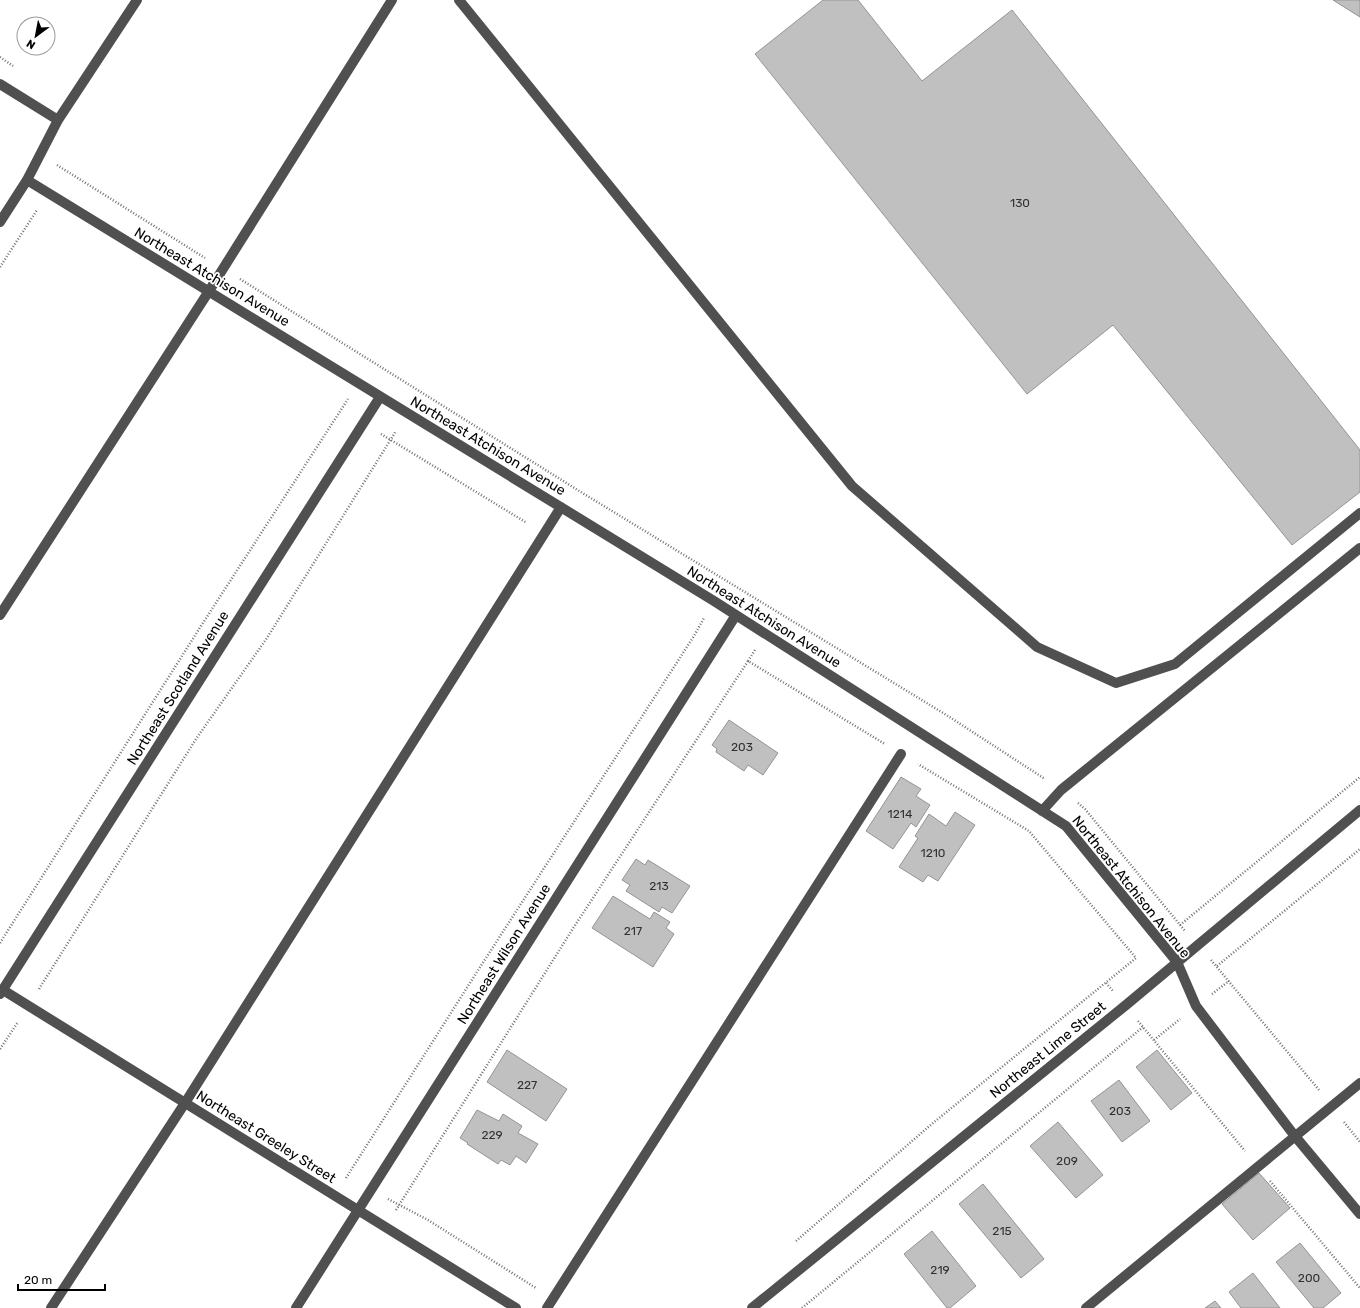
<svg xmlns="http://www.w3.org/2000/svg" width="1360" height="1308" viewBox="0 0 1360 1308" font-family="Rubik,sans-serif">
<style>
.building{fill:#c0c0c0;stroke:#949494}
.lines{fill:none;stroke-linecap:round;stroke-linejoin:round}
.path{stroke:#727272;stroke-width:2.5;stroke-dasharray:1 2;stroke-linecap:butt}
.minor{stroke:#505050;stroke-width:10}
.labels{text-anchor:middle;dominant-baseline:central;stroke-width:3.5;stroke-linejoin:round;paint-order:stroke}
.number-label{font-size:12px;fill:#303030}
.street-label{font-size:14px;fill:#000;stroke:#fff}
</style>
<rect width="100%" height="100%" fill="#fff"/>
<path class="building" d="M 823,0 L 858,0 L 922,81 L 1012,10 L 1360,450 L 1360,492 L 1292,545 L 1113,325 L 1027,394 L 755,54 Z
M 1333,0 L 1360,0 L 1360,17 Z
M 729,720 L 778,753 L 763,775 L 748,765 L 744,771 L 716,752 L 717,749 L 712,745 Z
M 901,777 L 921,789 L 916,796 L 930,805 L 916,827 L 911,823 L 893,849 L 866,831 Z
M 955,812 L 975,825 L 938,881 L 928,875 L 923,882 L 899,867 L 918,838 L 915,836 L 929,814 L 946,826 Z
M 636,859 L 645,865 L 648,860 L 690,886 L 672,913 L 662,907 L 659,912 L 626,891 L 630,885 L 622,880 Z
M 613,896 L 650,919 L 654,912 L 670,922 L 666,928 L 674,934 L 653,967 L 592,928 Z
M 507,1050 L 567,1089 L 546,1121 L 487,1082 Z
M 1157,1050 L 1192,1093 L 1171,1110 L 1136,1067 Z
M 1119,1080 L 1150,1121 L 1122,1142 L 1091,1101 Z
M 477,1110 L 499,1121 L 503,1114 L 522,1126 L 518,1133 L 538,1144 L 526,1163 L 516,1156 L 510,1165 L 501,1160 L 498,1164 L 467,1144 L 468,1143 L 460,1138 Z
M 1058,1122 L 1103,1175 L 1076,1198 L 1030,1146 Z
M 1259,1173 L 1290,1208 L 1253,1240 L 1222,1204 Z
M 983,1184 L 1044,1259 L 1021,1278 L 959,1204 Z
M 932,1231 L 976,1286 L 950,1308 L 947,1308 L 904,1254 Z
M 1300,1243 L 1341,1293 L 1323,1308 L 1314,1308 L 1276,1262 Z
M 1253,1273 L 1280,1308 L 1241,1308 L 1229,1292 Z
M 1215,1301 L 1221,1308 L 1205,1308 Z"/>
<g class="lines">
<path class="path" d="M 0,57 L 13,66
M 57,165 L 205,258
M 0,267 L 37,210
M 240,279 L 576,489 L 948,716 L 1045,779
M 381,434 L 527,523
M 755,650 L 748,661 L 885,744
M 1078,803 L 1085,809 L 1185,931
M 1180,925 L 1360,777
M 0,943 L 201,626 L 348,399
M 1211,960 L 1319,1090
M 1217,966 L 1360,849
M 1106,983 L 1113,991
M 39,989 L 196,739 L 267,638 L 396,431
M 1212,994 L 1229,981
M 1138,1021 L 1245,1151
M 1154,1040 L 1180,1019
M 0,1049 L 18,1022
M 1344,1122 L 1360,1142
M 346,1178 L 475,975 L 694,636 L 704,618
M 1270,1181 L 1360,1288
M 388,1199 L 428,1220 L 536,1288
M 396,1210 L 572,930 L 748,661
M 796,1241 L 933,1123 L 1136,958 L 1029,831 L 918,764
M 802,1308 L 1143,1027"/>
<path class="minor" d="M 459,0 L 852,486 L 1037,647 L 1116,683 L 1175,664 L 1360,513
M 0,84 L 58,120
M 27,180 L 714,601 L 1066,826 L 1177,962 L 1196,1006 L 1294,1135 L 1360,1214
M 0,222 L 27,180 L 58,120 L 137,0
M 0,615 L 209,291 L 392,0
M 1042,811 L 1061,790 L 1360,548
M 3,990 L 516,1308
M 0,994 L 380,397
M 51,1308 L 185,1103 L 561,507
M 296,1308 L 736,615
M 547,1308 L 901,754
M 752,1308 L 1126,1005 L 1360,810
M 1086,1308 L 1360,1083"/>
</g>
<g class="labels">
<g class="number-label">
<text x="1020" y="203">130</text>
<text x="742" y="747">203</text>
<text x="900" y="814">1214</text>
<text x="933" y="853">1210</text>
<text x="659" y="886">213</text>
<text x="633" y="931">217</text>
<text x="527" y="1085">227</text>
<text x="1120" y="1111">203</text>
<text x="492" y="1135">229</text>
<text x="1067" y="1161">209</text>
<text x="1002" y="1231">215</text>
<text x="940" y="1270">219</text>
<text x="1309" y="1278">200</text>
</g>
<g class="street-label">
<text transform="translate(212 277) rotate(31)">Northeast Atchison Avenue</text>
<text transform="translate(488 446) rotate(31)">Northeast Atchison Avenue</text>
<text transform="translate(764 617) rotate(32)">Northeast Atchison Avenue</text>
<text transform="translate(178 688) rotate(-58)">Northeast Scotland Avenue</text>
<text transform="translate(1131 887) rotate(51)">Northeast Atchison Avenue</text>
<text transform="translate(504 954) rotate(-58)">Northeast Wilson Avenue</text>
<text transform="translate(1048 1050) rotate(-39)">Northeast Lime Street</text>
<text transform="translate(266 1137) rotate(32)">Northeast Greeley Street</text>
</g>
</g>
<g transform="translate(36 36) rotate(212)"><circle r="19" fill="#ffffff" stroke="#999999"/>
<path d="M0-3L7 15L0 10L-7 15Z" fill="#000000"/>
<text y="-6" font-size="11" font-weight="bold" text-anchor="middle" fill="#000000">N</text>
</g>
<path d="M18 1284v6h87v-6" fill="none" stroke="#000000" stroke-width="2"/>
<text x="24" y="1284" font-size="12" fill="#000000" stroke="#ffffff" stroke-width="3" paint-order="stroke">20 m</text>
</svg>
